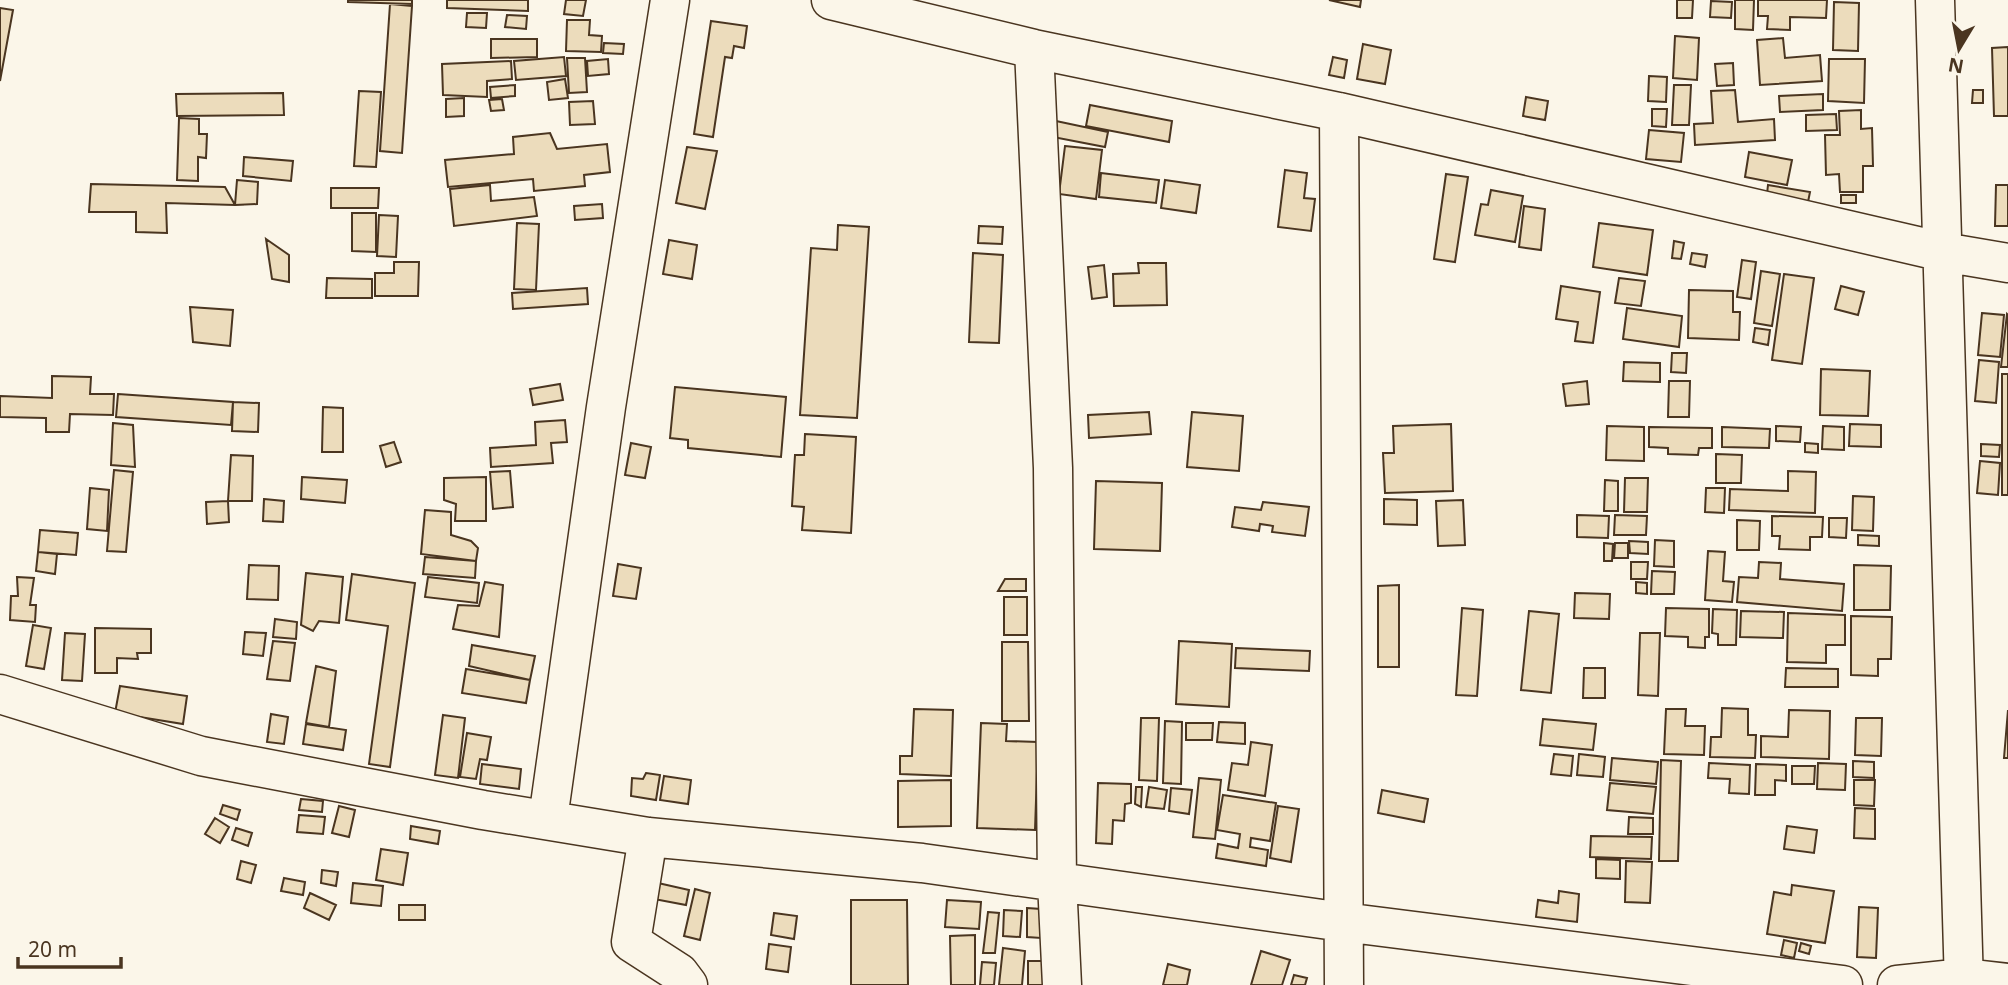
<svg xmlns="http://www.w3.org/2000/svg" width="2008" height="985" viewBox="0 0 2008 985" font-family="'Noto Sans',sans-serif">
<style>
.building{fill:#ecdcbc;stroke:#4a3520;stroke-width:2}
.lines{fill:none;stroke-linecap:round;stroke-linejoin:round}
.minor-casing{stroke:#4a3520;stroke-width:41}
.minor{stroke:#fbf6e9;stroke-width:38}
</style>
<rect width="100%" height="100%" fill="#fbf6e9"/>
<path class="building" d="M 348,0 L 412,0 L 412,4 L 348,2 Z
M 447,0 L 528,0 L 528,11 L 447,8 Z
M 566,0 L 586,0 L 583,16 L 564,14 Z
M 1329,0 L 1361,0 L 1360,7 Z
M 1677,0 L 1693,0 L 1692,18 L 1677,18 Z
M 1735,0 L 1754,0 L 1753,30 L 1735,29 Z
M 1758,0 L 1827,0 L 1826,18 L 1790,17 L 1790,30 L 1767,29 L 1768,16 L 1758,16 Z
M 1711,1 L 1732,2 L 1731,18 L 1710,17 Z
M 1834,2 L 1859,3 L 1858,51 L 1833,50 Z
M 390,4 L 412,6 L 402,153 L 380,151 Z
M 0,8 L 13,10 L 0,81 Z
M 467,13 L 487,13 L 486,28 L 466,27 Z
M 507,15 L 527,16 L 526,29 L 505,27 Z
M 567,20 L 590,20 L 589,35 L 602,36 L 601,52 L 566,51 Z
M 711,21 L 747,26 L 744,48 L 734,46 L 732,58 L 725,57 L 713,137 L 694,134 Z
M 1675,36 L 1699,38 L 1697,80 L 1673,78 Z
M 1783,38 L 1785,58 L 1820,55 L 1822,81 L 1760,85 L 1757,40 Z
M 491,39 L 537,39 L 537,57 L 491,58 Z
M 604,43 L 624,44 L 623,54 L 603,53 Z
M 1363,44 L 1391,50 L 1385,84 L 1357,79 Z
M 2008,47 L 2008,116 L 1994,116 L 1992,48 Z
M 564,57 L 566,76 L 516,80 L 514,61 Z
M 1333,57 L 1347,60 L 1344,78 L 1329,75 Z
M 567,58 L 585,58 L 587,92 L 569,93 Z
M 608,59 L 609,74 L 588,76 L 587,61 Z
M 1829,59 L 1865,59 L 1864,103 L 1828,101 Z
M 511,61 L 512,79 L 487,81 L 487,97 L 443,95 L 442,64 Z
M 1733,63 L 1734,85 L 1717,86 L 1715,64 Z
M 1649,76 L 1667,77 L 1666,102 L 1648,101 Z
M 565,79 L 568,98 L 549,100 L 547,82 Z
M 515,85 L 515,96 L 491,98 L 490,87 Z
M 1674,85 L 1691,85 L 1689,125 L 1672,125 Z
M 1735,90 L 1738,122 L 1774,119 L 1775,140 L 1695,145 L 1694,124 L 1713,123 L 1711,91 Z
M 1973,90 L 1983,90 L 1983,103 L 1972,103 Z
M 359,91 L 381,92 L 376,167 L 354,166 Z
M 283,93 L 284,115 L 177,116 L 176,94 Z
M 1823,94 L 1823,110 L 1780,112 L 1779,96 Z
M 1526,97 L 1548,101 L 1545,120 L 1523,116 Z
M 464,98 L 464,116 L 446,117 L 446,99 Z
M 502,99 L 504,110 L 491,111 L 489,100 Z
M 593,101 L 595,124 L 570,125 L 569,102 Z
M 1090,105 L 1172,121 L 1169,142 L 1086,126 Z
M 1652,109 L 1667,109 L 1666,127 L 1652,126 Z
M 1861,110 L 1861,129 L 1872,128 L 1873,166 L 1863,166 L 1863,192 L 1840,192 L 1839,174 L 1826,175 L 1825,135 L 1840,135 L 1839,111 Z
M 1836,114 L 1837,130 L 1806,131 L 1806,115 Z
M 179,118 L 199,119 L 199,134 L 207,134 L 206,158 L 198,157 L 198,181 L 177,180 Z
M 1056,121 L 1108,132 L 1105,147 L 1053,137 Z
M 1649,130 L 1684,133 L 1681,162 L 1646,159 Z
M 550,133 L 557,149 L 607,144 L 610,172 L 584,175 L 585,186 L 534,191 L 533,179 L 448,187 L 445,160 L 514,154 L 513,137 Z
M 1065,146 L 1102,150 L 1096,199 L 1059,194 Z
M 687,147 L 717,151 L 705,209 L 676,203 Z
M 1749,152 L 1792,160 L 1787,185 L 1745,177 Z
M 244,157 L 293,161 L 291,181 L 243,176 Z
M 1285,170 L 1307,173 L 1304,198 L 1315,199 L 1311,231 L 1278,227 Z
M 1101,173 L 1159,180 L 1156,203 L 1099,197 Z
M 1446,174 L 1468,177 L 1455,262 L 1434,259 Z
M 237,180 L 258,182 L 257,204 L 235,205 Z
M 1165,180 L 1200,185 L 1196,213 L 1161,208 Z
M 91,184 L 225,187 L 235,205 L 166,203 L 167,233 L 136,232 L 136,212 L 89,212 Z
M 490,185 L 491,201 L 534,197 L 537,216 L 454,226 L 450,189 Z
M 1768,185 L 1810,192 L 1808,202 L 1767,194 Z
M 1996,185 L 2008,185 L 2008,226 L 1995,226 Z
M 331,188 L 379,188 L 378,208 L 331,208 Z
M 1491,190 L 1523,196 L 1515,242 L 1475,235 L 1481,204 L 1488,205 Z
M 1841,195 L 1856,195 L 1856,203 L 1841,203 Z
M 602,204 L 603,218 L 575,220 L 574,206 Z
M 1524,206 L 1545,209 L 1541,250 L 1519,247 Z
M 352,213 L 376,213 L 376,252 L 352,251 Z
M 379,215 L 398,216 L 396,257 L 377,256 Z
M 517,223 L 539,224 L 536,290 L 514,289 Z
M 1599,223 L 1653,230 L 1647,275 L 1593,267 Z
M 838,225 L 869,227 L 857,418 L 800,415 L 811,248 L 837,250 Z
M 979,226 L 1003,227 L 1002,244 L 978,243 Z
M 266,239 L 289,255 L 289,282 L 272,279 Z
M 669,240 L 697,245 L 692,279 L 663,274 Z
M 1674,241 L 1684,243 L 1681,259 L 1672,258 Z
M 973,253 L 1003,255 L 999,343 L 969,342 Z
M 1692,253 L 1707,255 L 1705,267 L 1690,264 Z
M 1742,260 L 1756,262 L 1751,299 L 1737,297 Z
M 394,262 L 419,262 L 418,296 L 375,296 L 375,273 L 394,273 Z
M 1138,263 L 1166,263 L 1167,305 L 1114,306 L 1113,274 L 1139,273 Z
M 1104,265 L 1107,297 L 1092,299 L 1088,267 Z
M 1761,271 L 1780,274 L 1772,326 L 1754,323 Z
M 1784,274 L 1814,278 L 1802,364 L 1772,360 Z
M 327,278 L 372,279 L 372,298 L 326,298 Z
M 1619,278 L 1645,281 L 1641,306 L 1615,303 Z
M 1561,286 L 1600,292 L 1593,343 L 1575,341 L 1578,322 L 1556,319 Z
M 1841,286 L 1864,292 L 1858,315 L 1835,309 Z
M 587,288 L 588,304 L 513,309 L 512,293 Z
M 1689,290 L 1733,291 L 1733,312 L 1740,312 L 1739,340 L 1688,338 Z
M 190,307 L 233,310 L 230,346 L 193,342 Z
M 1627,308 L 1682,316 L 1679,347 L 1623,339 Z
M 1982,313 L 2004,315 L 2000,357 L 1978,355 Z
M 2007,314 L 2008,315 L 2008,367 L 2001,367 Z
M 1755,328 L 1770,330 L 1768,345 L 1753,342 Z
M 1672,353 L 1687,353 L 1686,373 L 1671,372 Z
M 1979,360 L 1999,362 L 1996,403 L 1975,401 Z
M 1624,362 L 1660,363 L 1660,382 L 1623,381 Z
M 1821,369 L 1870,371 L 1868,416 L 1820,415 Z
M 2002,374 L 2008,374 L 2008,495 L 2002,495 Z
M 52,376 L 91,377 L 90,394 L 114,394 L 113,415 L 70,414 L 69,432 L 46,432 L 46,418 L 0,417 L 0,396 L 52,398 Z
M 1587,381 L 1589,404 L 1566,406 L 1563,384 Z
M 1669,381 L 1690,381 L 1689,417 L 1668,417 Z
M 560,384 L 563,400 L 533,405 L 530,389 Z
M 675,387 L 786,397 L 781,457 L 688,448 L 688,440 L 670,438 Z
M 118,394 L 233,402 L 231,425 L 116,417 Z
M 233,402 L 259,403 L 258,432 L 232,431 Z
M 323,407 L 343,408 L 343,452 L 322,452 Z
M 1149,412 L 1151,434 L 1089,438 L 1088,415 Z
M 1192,412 L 1243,416 L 1239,471 L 1187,467 Z
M 565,420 L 567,442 L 551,443 L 553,463 L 491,467 L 490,448 L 536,445 L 535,422 Z
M 113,423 L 133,425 L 135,467 L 111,465 Z
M 1451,424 L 1453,491 L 1385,493 L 1383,453 L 1394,453 L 1393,426 Z
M 1850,424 L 1881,425 L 1881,447 L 1849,446 Z
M 1607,426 L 1644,427 L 1644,461 L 1606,460 Z
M 1776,426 L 1801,427 L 1800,442 L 1776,441 Z
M 1823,426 L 1844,427 L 1844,450 L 1822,449 Z
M 1649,427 L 1712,428 L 1712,448 L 1699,448 L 1698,455 L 1668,454 L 1668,448 L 1649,447 Z
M 1722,427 L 1770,429 L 1769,448 L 1722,447 Z
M 805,434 L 856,437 L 851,533 L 802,530 L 804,507 L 792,506 L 795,455 L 804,455 Z
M 394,442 L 401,462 L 386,467 L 380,446 Z
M 631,443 L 651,447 L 645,478 L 625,475 Z
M 1805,443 L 1818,444 L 1818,453 L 1805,452 Z
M 1981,444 L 2000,445 L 1999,457 L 1981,456 Z
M 1716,454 L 1742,455 L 1741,483 L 1716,483 Z
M 231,455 L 253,456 L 252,501 L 228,501 Z
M 1980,461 L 2000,463 L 1998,495 L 1977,493 Z
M 114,470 L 133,472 L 126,552 L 107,551 Z
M 510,471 L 513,507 L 493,509 L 490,472 Z
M 1788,471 L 1816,472 L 1815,513 L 1729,510 L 1730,489 L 1788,491 Z
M 302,477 L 347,480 L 345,503 L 301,499 Z
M 486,477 L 486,521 L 455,521 L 456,504 L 444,500 L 444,478 Z
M 1625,478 L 1648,478 L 1647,512 L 1624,512 Z
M 1605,480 L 1618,481 L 1618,511 L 1604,511 Z
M 1096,481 L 1162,483 L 1160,551 L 1094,549 Z
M 90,488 L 109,490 L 107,531 L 87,529 Z
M 1706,488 L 1725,488 L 1724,513 L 1705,512 Z
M 1853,496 L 1874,497 L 1873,531 L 1852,530 Z
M 264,499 L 284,501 L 283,522 L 263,521 Z
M 1384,499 L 1417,500 L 1417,525 L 1384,524 Z
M 1463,500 L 1465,545 L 1438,546 L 1436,501 Z
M 228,501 L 229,522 L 207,524 L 206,502 Z
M 1263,502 L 1309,507 L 1305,536 L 1272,532 L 1273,526 L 1260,524 L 1259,531 L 1232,527 L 1235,507 L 1261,510 Z
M 425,510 L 451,512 L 451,535 L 471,541 L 478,548 L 476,561 L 421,554 Z
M 1577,515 L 1609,516 L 1608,538 L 1577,537 Z
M 1615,515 L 1647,516 L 1646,535 L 1614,535 Z
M 1772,516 L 1823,517 L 1822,537 L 1810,537 L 1810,550 L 1779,549 L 1780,536 L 1772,536 Z
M 1829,518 L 1847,518 L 1846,538 L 1829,537 Z
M 1737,520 L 1760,521 L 1759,550 L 1737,550 Z
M 40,530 L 78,533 L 76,555 L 38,552 Z
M 1858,535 L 1879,536 L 1879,546 L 1858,545 Z
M 1655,540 L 1674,541 L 1674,567 L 1654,566 Z
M 1629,541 L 1648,542 L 1648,554 L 1630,553 Z
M 1604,543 L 1613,544 L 1612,561 L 1604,561 Z
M 1615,543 L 1628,543 L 1628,558 L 1614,558 Z
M 1708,551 L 1725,552 L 1723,581 L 1734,582 L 1732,602 L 1705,600 Z
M 38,552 L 57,554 L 55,574 L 36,571 Z
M 425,557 L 476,561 L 475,578 L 423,574 Z
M 1631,562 L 1648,562 L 1647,579 L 1631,579 Z
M 1759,562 L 1781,563 L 1780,579 L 1844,584 L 1842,611 L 1737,602 L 1739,577 L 1758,578 Z
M 618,564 L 641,568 L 636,599 L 613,596 Z
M 249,565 L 279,566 L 278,600 L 247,599 Z
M 1854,565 L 1891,566 L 1890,610 L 1854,610 Z
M 1652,571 L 1675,572 L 1674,594 L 1651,594 Z
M 306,573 L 343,577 L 339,623 L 319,621 L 313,631 L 301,625 Z
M 352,574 L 415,583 L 390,767 L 369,764 L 388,626 L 346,620 Z
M 17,577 L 34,578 L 30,605 L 36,605 L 35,622 L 10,620 L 11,596 L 18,596 Z
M 428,577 L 479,583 L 477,603 L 425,597 Z
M 1005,579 L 1026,579 L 1026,591 L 998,591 Z
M 485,582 L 503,585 L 499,637 L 453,629 L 458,605 L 479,606 Z
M 1636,582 L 1647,583 L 1647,594 L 1636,593 Z
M 1399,585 L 1399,667 L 1378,667 L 1378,586 Z
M 1575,593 L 1610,594 L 1609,619 L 1574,618 Z
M 1004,597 L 1027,597 L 1027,635 L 1004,635 Z
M 1462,608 L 1483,610 L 1477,696 L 1456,695 Z
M 1666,608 L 1709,609 L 1709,637 L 1705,637 L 1705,648 L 1688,647 L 1688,637 L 1665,636 Z
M 1713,609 L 1737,610 L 1736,645 L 1718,645 L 1718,634 L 1712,633 Z
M 1529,611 L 1559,614 L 1551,693 L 1521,690 Z
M 1741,611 L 1784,612 L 1783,638 L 1740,637 Z
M 1788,613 L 1845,615 L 1845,645 L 1826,645 L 1826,663 L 1787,662 Z
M 1851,616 L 1892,617 L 1891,659 L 1878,659 L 1878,676 L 1851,675 Z
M 275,619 L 297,622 L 296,639 L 273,637 Z
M 33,625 L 51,628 L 44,669 L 26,666 Z
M 95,628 L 151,629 L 151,653 L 137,653 L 138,659 L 117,658 L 117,673 L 95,673 Z
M 245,632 L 266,633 L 263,656 L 243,654 Z
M 65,633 L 85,634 L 82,681 L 62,680 Z
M 1640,633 L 1660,633 L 1658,696 L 1638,695 Z
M 273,641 L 295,643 L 290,681 L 267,679 Z
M 1179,641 L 1232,644 L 1229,707 L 1176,704 Z
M 1002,642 L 1028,642 L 1029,721 L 1002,721 Z
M 472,645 L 535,656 L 530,680 L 469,666 Z
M 1236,648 L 1310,651 L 1309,671 L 1235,668 Z
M 316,666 L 336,671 L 329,727 L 306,723 Z
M 1584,668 L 1605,668 L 1605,698 L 1583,698 Z
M 1786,668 L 1838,669 L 1838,687 L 1785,687 Z
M 466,669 L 530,680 L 526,703 L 462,693 Z
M 120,686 L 187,696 L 183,724 L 115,713 Z
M 1722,708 L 1748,709 L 1748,735 L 1756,735 L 1755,758 L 1710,757 L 1711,737 L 1721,737 Z
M 914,709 L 953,710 L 951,776 L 900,774 L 900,756 L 912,756 Z
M 1666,709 L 1686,709 L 1685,726 L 1705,726 L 1704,755 L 1664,754 Z
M 1789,710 L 1830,711 L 1829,759 L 1761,757 L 1761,736 L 1788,737 Z
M 2008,710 L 2008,758 L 2004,758 Z
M 271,714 L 288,717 L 284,744 L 267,742 Z
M 443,715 L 465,718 L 458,778 L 435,775 Z
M 1141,718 L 1159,718 L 1157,781 L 1139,780 Z
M 1856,718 L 1882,718 L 1881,756 L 1855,755 Z
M 1543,719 L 1596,724 L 1593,750 L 1540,745 Z
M 1165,721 L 1182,722 L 1181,784 L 1163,783 Z
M 1219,722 L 1245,723 L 1245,744 L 1217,742 Z
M 981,723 L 1007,724 L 1006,741 L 1038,742 L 1035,830 L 977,828 Z
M 1186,723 L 1213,723 L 1212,740 L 1186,740 Z
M 306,724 L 346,730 L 343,750 L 303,744 Z
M 467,733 L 491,737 L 487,760 L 480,759 L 476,779 L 460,777 Z
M 1251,742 L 1272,745 L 1265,796 L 1228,790 L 1232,763 L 1248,765 Z
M 1554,754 L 1573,756 L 1571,776 L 1551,774 Z
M 1579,754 L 1605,757 L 1603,777 L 1577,775 Z
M 1612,758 L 1658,762 L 1656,784 L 1610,780 Z
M 1661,760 L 1681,761 L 1678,861 L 1659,861 Z
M 1853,761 L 1874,762 L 1874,778 L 1853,777 Z
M 1709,763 L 1750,765 L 1749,794 L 1729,793 L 1730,779 L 1708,778 Z
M 1818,763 L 1846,764 L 1845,790 L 1817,789 Z
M 482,764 L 521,769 L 519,789 L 480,784 Z
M 1756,764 L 1786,765 L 1786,781 L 1775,780 L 1775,795 L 1755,795 Z
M 1792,766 L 1815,766 L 1814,784 L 1792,784 Z
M 646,773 L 660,775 L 656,800 L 631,796 L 632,778 L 643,779 Z
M 664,776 L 691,780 L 688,804 L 660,800 Z
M 1199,778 L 1221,780 L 1215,839 L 1193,837 Z
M 951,780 L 951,826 L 898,827 L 898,781 Z
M 1854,780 L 1875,780 L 1874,806 L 1854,805 Z
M 1098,783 L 1131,784 L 1131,803 L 1125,804 L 1124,821 L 1113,820 L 1112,844 L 1096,843 Z
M 1610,783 L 1656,787 L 1653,814 L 1607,810 Z
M 1136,787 L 1142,787 L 1141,807 L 1135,804 Z
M 1149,787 L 1167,790 L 1164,809 L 1146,807 Z
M 1171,788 L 1192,790 L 1189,814 L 1169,811 Z
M 1382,790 L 1428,799 L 1424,822 L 1378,813 Z
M 1223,795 L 1276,803 L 1270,841 L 1251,838 L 1250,847 L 1268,850 L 1266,866 L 1216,858 L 1218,844 L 1238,848 L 1240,834 L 1217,830 Z
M 301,799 L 323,801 L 322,812 L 299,810 Z
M 223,805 L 240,810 L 237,820 L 220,814 Z
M 339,806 L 355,810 L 349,837 L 332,833 Z
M 1278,806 L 1299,809 L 1291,862 L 1270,858 Z
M 1855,808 L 1875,809 L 1875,839 L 1854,838 Z
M 299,815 L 325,817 L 323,834 L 297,832 Z
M 1629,817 L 1653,818 L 1653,834 L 1628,834 Z
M 215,818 L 229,827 L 220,843 L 205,834 Z
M 411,826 L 440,831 L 438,844 L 410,839 Z
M 1787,826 L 1817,830 L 1814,853 L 1784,849 Z
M 236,828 L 252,833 L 248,846 L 232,840 Z
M 1591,836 L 1652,837 L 1651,859 L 1590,857 Z
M 381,849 L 408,853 L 403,885 L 376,880 Z
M 1596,859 L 1620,860 L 1620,879 L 1596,878 Z
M 241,861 L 256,865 L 251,883 L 237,879 Z
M 1626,861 L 1652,862 L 1650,903 L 1625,902 Z
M 322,870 L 338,872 L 336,886 L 321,883 Z
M 284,878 L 305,882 L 303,895 L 281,891 Z
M 353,883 L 383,886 L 381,906 L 351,903 Z
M 658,883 L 689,890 L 686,905 L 654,899 Z
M 1792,885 L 1834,891 L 1825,943 L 1767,934 L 1774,892 L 1791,895 Z
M 695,889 L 710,893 L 700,940 L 684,936 Z
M 1559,891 L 1579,894 L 1577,922 L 1536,917 L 1538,900 L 1558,903 Z
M 310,893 L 336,905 L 329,920 L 304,908 Z
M 851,900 L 907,900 L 908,985 L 851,985 Z
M 947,900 L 981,902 L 979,929 L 945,927 Z
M 399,905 L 425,905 L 425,920 L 399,920 Z
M 1859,907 L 1878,908 L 1876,958 L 1857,957 Z
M 1027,908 L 1041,909 L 1041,938 L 1027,937 Z
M 1004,910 L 1022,911 L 1020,937 L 1003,936 Z
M 988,912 L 999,913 L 995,953 L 983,953 Z
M 774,913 L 797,916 L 794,939 L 771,935 Z
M 975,935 L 975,985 L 951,985 L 950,936 Z
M 1784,940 L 1797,943 L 1794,958 L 1781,955 Z
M 1801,943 L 1811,946 L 1809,954 L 1799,951 Z
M 769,944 L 791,947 L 788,972 L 766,969 Z
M 1003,948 L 1025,951 L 1022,985 L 999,985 Z
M 1261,951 L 1290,960 L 1282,985 L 1251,985 Z
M 1028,961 L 1043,961 L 1044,985 L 1028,985 Z
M 982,962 L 996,963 L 994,985 L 980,985 Z
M 1168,964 L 1190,970 L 1187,985 L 1163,985 Z
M 1294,975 L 1307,978 L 1305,985 L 1291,985 Z"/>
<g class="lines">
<defs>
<path id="minor" d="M 831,0 L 1034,49 L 1339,112 L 1943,252 L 2008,263
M 1935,0 L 1964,985
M 1034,49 L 1053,468 L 1057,882 L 1062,985
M 1339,112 L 1344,985
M 0,694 L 201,756 L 483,810 L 648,837 L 922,863 L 1343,922 L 1843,985
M 548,819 L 606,407 L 670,0
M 648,837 L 631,942 L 679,973 L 688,985
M 1897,985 L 1964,978 L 2008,983"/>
</defs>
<use href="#minor" class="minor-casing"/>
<use href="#minor" class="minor"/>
</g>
<g transform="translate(1959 49) rotate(190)" stroke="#fbf6e9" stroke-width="5" paint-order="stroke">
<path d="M0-5L12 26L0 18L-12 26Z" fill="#4a3520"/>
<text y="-10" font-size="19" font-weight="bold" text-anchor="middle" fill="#4a3520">N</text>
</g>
<path d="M18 957v10h103v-10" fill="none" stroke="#4a3520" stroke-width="3.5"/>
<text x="28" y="957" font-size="21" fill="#4a3520" stroke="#fbf6e9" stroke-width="5" paint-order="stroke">20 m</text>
</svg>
